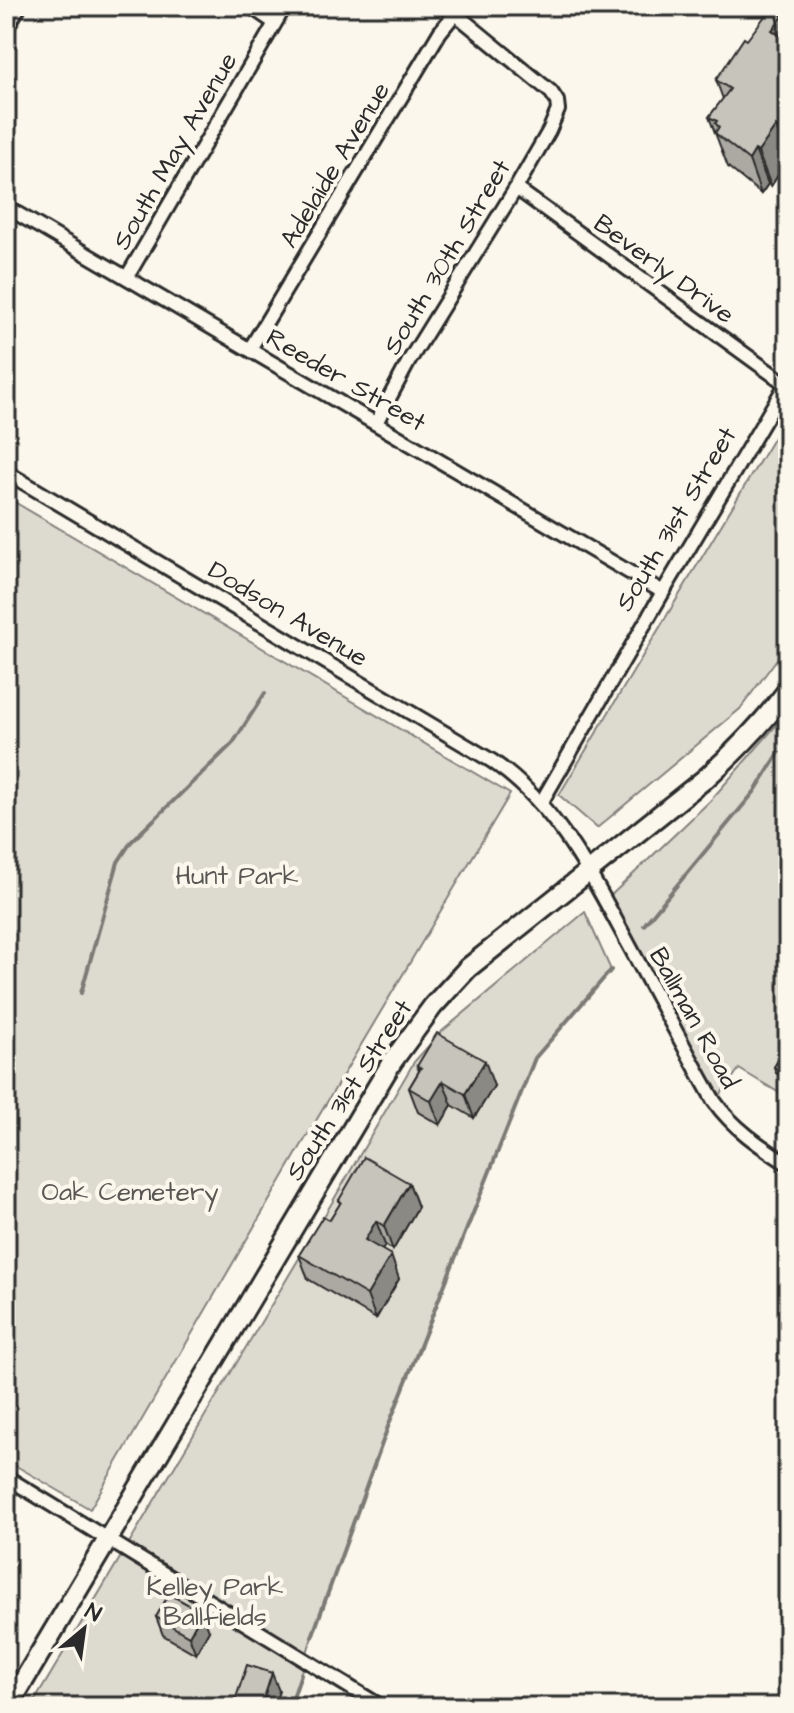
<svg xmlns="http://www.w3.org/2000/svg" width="794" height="1713" viewBox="0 0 794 1713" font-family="'Architects Daughter',sans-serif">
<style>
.green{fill:#dddad0;stroke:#84827e;stroke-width:2}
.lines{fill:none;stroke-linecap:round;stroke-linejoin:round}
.stream{stroke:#7b7a75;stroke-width:4}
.street-casing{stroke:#2b2b2b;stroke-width:18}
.secondary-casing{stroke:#2b2b2b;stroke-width:24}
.street{stroke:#fbf7ec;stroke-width:12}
.secondary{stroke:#fbf7ec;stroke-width:18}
.wall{fill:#aba9a2;stroke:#2b2b2b;stroke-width:2}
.shaded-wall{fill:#8b8984;stroke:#2b2b2b;stroke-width:2}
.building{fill:#c7c4bc;stroke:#2b2b2b;stroke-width:2}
.labels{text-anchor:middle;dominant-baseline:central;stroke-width:8;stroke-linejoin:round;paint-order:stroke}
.street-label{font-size:26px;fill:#2b2b2b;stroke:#fbf7ec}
.park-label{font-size:26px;fill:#585754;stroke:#fbf7ec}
</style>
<rect width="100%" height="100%" fill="#fbf7ec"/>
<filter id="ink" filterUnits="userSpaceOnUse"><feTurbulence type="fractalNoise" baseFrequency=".0125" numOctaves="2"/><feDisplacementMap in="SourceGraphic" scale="16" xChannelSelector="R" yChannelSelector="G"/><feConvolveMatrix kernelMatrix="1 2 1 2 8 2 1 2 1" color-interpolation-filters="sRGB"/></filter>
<g filter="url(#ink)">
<path class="green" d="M 788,414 L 788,644 L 740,709 L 597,828 L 559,795 Z
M 6,497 L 510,794 L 301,1146 L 90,1509 L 6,1460 Z
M 788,712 L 788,1098 L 739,1069 L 720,1095 L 605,901 L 710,801 Z
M 585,912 L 611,970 L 535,1058 L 389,1424 L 312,1637 L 290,1707 L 31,1707 L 316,1230 L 414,1062 L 440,1033 Z"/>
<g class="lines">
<path class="stream" d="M 644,925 L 755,791 L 779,753
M 81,993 L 118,862 L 131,842 L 233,743 L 265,693
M 312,1637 L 389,1424 L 535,1058 L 611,970
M 290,1707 L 301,1674"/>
<defs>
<path id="street" d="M 250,6 L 275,23
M 516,188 L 786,384
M 6,207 L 663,592
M 127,277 L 285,6
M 250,349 L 440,32 L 461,6
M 376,423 L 409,361 L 516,188 L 549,131 L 558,110 L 557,101 L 551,92 L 446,6
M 6,472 L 492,761 C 558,806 592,877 629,945 C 657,997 685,1049 714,1101 C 733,1128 760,1146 788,1164
M 541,803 L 663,592 L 788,381
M 6,1477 L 382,1707"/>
<path id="secondary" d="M 6,23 L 16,6
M 8,1707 L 392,1062 L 433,1006 L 468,968 L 706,778 C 736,751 764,722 788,690"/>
</defs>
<use href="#street" class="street-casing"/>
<use href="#secondary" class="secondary-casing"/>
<use href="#street" class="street"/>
<use href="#secondary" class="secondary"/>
</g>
<path class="wall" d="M 783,16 L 788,30 L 788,160 L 771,186 L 768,184 L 761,194 L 728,167 L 709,117 L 723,99 L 716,80 L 747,40 Z
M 788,1045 L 788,1080 L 776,1073 L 774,1067 Z
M 417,1066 L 494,1086 L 474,1118 L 452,1105 L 440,1125 L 418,1112 L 409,1088 L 419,1071 Z
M 409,1183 L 418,1207 L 393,1250 L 385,1245 L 382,1250 L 399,1279 L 376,1319 L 308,1279 L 299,1255 L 330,1220 L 340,1204 L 339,1200 Z
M 156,1617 L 209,1630 L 196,1654 L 163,1635 Z"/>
<path class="shaded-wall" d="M 783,16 L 788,30 L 788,60 L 772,30 Z
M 776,126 L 788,160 L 771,186 L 758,152 Z
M 755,150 L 768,184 L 761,194 L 749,160 Z
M 485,1061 L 494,1086 L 474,1118 L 465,1094 Z
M 443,1081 L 452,1105 L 440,1125 L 431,1101 Z
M 409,1183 L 418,1207 L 393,1250 L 384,1226 Z
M 376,1221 L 385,1245 L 374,1264 L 365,1240 Z
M 391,1255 L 399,1279 L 376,1319 L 367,1295 Z
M 202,1612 L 209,1630 L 196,1654 L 189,1636 Z
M 272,1673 L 279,1691 L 274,1707 L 261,1707 Z"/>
<path class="building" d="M 771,8 L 783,16 L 772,30 L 788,41 L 788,49 L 785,52 L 788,54 L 788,135 L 776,126 L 758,152 L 755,150 L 749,160 L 715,133 L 719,127 L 715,123 L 717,121 L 709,117 L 730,89 L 716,80 L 744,38 L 747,40 Z
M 437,1033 L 485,1061 L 465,1094 L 443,1081 L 431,1101 L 409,1088 L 421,1068 L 417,1066 Z
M 788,1045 L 788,1073 L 787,1075 L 774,1067 Z
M 364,1157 L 409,1183 L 384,1226 L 376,1221 L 365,1240 L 391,1255 L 367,1295 L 299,1255 L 323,1216 L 330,1220 L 341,1202 L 339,1200 Z
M 169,1594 L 202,1612 L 189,1636 L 156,1617 Z
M 247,1665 L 272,1673 L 261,1707 L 233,1707 Z"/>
</g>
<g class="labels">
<g class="street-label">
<text transform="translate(175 151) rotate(-60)">South May Avenue</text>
<text transform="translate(335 165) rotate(-59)">Adelaide Avenue</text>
<text transform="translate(447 257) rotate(-59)">South 30th Street</text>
<text transform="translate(664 269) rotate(36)">Beverly Drive</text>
<text transform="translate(346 380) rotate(30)">Reeder Street</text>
<text transform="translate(676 519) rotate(-59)">South 31st Street</text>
<text transform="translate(288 614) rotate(31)">Dodson Avenue</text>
<text transform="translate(694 1018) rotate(61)">Ballman Road</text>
<text transform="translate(349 1090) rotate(-57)">South 31st Street</text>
</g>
<g class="park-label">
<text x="237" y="876">Hunt Park</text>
<text x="130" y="1192">Oak Cemetery</text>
<text x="215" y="1587">Kelley Park<tspan x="215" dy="30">Ballfields</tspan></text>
</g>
</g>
<rect width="794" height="1713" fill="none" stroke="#fbf7ec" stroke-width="32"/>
<rect x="16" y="16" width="762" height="1681" fill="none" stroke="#2b2b2b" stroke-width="3" filter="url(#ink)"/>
<g transform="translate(84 1629) rotate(29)" stroke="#fbf7ec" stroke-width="6" paint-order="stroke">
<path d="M0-6L14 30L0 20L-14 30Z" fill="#2b2b2b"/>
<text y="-12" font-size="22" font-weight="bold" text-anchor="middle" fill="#2b2b2b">N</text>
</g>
</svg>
